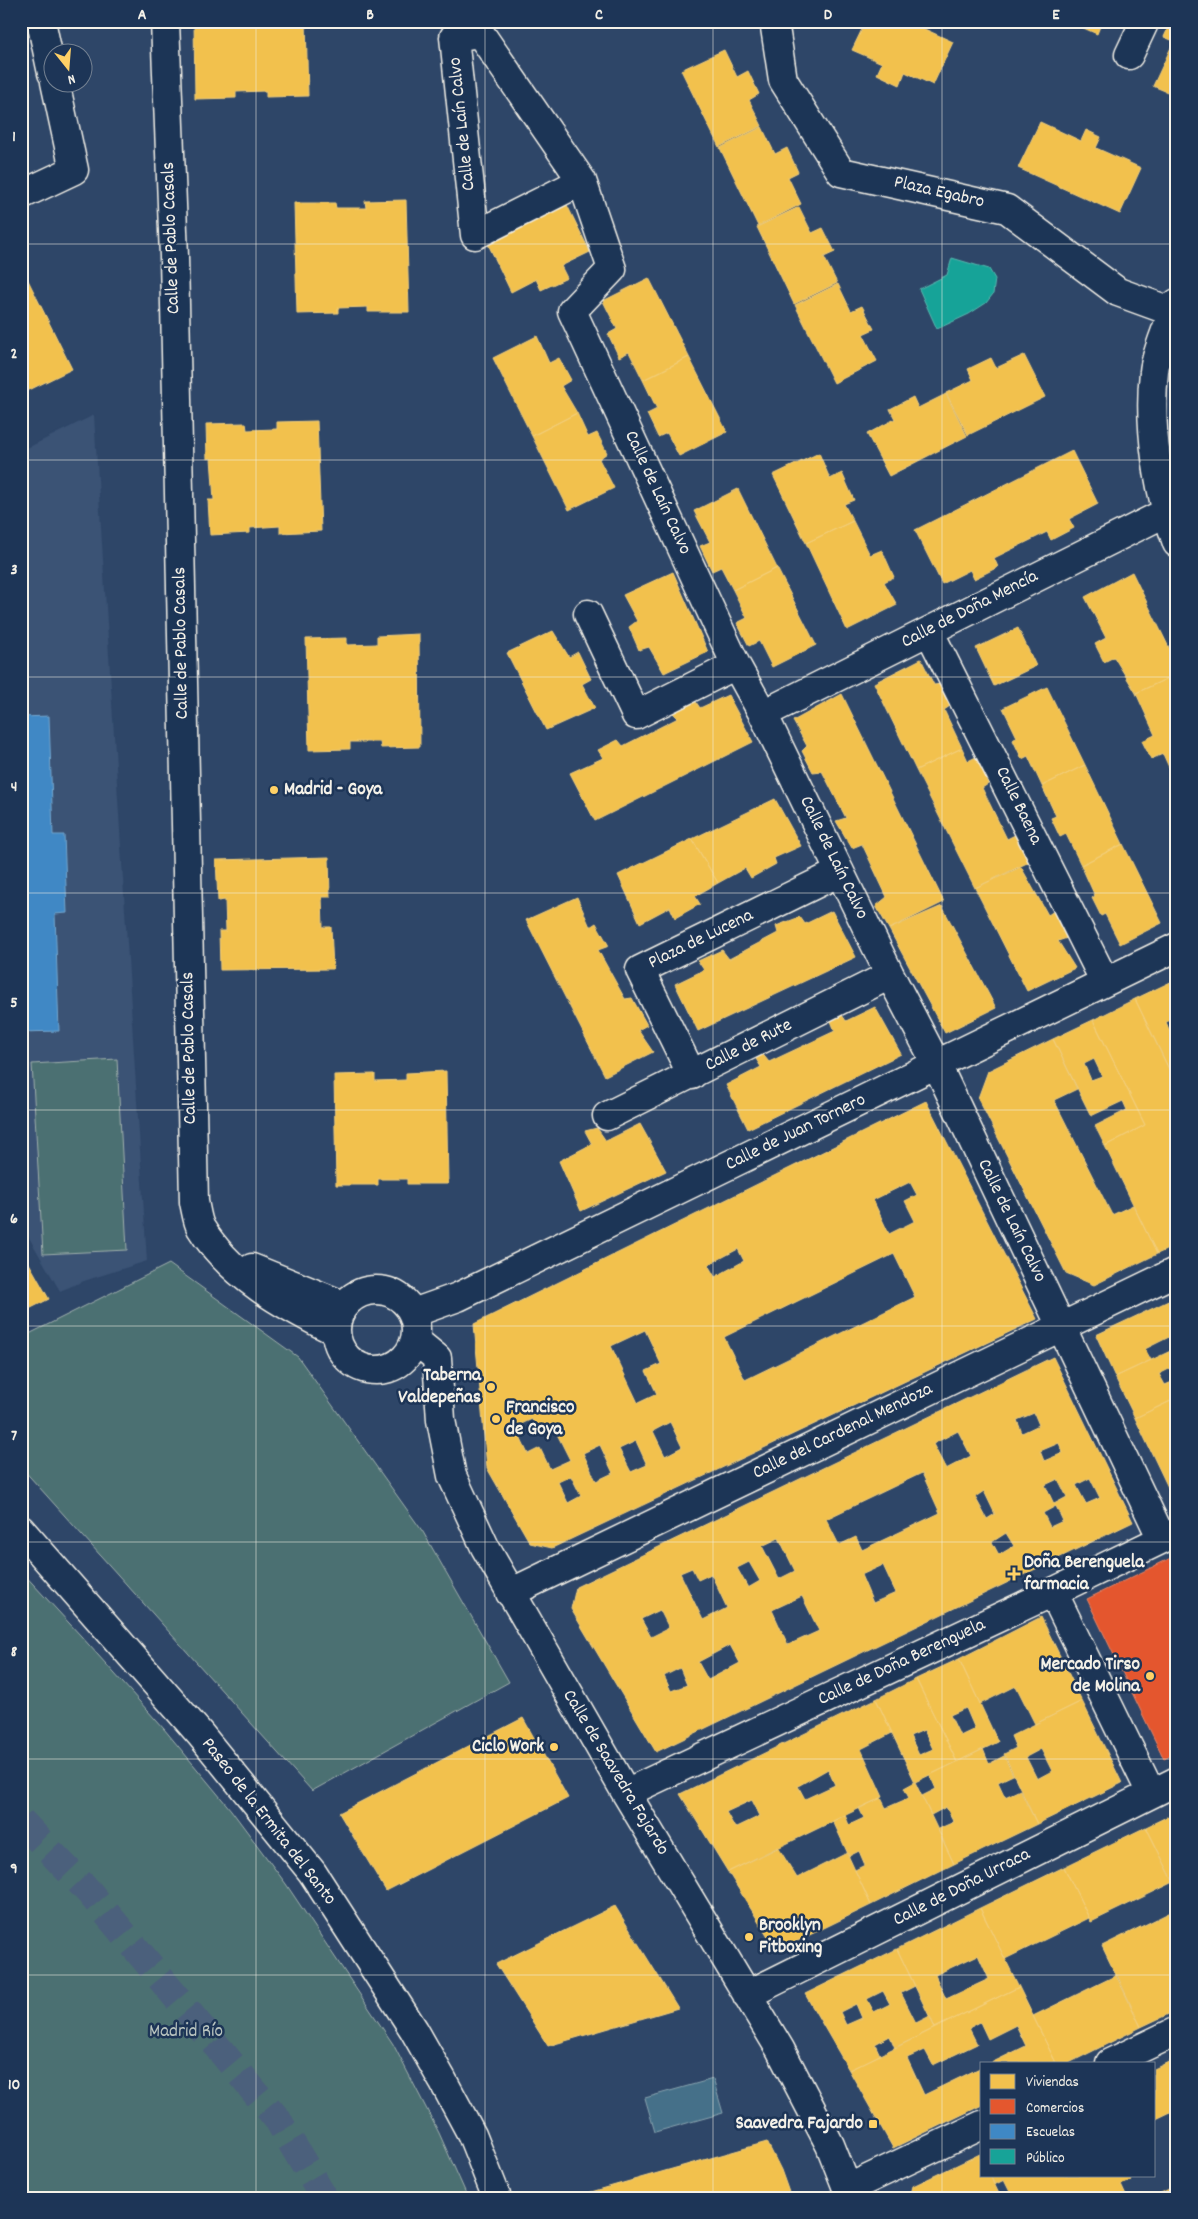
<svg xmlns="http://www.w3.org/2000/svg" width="1198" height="2219" viewBox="0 0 1198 2219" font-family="Dekko,sans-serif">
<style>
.built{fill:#3a5274}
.green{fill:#4c7072;stroke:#a0b0ad}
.water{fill:#447089;stroke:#8aa4af}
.homes{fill:#f2c14e;stroke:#f3cf7c;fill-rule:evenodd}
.shops{fill:#e4572e;stroke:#e98566}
.schools{fill:#3f88c5;stroke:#75a8d0}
.public{fill:#17a398;stroke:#59bab0}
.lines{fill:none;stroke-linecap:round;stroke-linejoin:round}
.highway-tunnel{stroke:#4c607b;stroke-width:28;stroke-dasharray:28 14;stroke-linecap:butt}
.minor-casing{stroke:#f4f1e8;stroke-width:31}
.minor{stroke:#1d3557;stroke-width:28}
.grid{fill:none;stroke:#f4f1e8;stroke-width:1;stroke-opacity:0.55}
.poi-dot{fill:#ffd166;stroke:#1d3557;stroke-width:2}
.labels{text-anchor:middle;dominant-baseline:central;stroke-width:5;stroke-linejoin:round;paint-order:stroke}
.street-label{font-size:19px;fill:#f4f1e8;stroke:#1d3557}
.poi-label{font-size:19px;font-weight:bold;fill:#f4f1e8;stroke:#1d3557;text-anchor:start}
.park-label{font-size:19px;fill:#b9c4bf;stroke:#1d3557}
.neatline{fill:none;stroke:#f4f1e8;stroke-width:2}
.grid-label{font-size:16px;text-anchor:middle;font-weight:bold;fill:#f4f1e8}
</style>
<rect width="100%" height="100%" fill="#2e4668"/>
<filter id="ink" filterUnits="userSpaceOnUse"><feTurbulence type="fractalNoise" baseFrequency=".02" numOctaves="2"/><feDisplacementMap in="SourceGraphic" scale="10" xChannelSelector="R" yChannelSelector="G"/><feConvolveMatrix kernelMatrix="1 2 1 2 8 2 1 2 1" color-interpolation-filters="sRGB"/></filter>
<g filter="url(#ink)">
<path class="built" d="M 94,415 L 147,1261 L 84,1281 L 60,1291 L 21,1224 L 21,451 Z"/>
<path class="green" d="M 117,1059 L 127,1250 L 43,1254 L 32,1064 Z
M 169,1264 L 298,1357 L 423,1532 L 509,1682 L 312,1791 L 21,1467 L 21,1338 Z
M 21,1571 L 81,1636 L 164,1729 L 231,1810 L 286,1884 L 393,2044 L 439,2133 L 468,2198 L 21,2198 Z"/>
<path class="water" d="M 713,2079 L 723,2113 L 655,2132 L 645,2098 Z"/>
<path class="homes" d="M 194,21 L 306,21 L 308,96 L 266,97 L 266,91 L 236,92 L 236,98 L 195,99 Z
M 866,21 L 907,21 L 953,42 L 933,85 L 905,72 L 900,85 L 877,74 L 882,63 L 852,50 Z
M 1068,21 L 1102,21 L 1097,34 Z
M 1170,24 L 1177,27 L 1177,96 L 1153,86 L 1174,41 L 1164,37 Z
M 724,50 L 737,77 L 748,71 L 759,94 L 749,100 L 762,126 L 719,147 L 681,70 Z
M 1040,122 L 1081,141 L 1086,130 L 1101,137 L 1096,148 L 1141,168 L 1120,214 L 1018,168 Z
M 762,127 L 775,154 L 787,148 L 798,172 L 788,177 L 801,204 L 758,226 L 720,148 Z
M 406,200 L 409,312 L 368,312 L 368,307 L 338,308 L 338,313 L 297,314 L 294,203 L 335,203 L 336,208 L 366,208 L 365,201 Z
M 567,205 L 590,252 L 561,266 L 567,278 L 541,290 L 536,279 L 511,292 L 488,244 Z
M 799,207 L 812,233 L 823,228 L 835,252 L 824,257 L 837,283 L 794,304 L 757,227 Z
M 21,266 L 72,369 L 21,394 Z
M 649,278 L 689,357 L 643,380 L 629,352 L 619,357 L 608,334 L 617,329 L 603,301 Z
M 838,284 L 851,311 L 862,306 L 874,329 L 863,334 L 877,361 L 834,383 L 795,305 Z
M 537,336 L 549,363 L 559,358 L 571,380 L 561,386 L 577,413 L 532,436 L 493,358 Z
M 1024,355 L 1045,397 L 968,435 L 946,393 L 973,380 L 968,369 L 991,358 L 996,368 Z
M 689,357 L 727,432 L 679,456 L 667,433 L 658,437 L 647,414 L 657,409 L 643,380 Z
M 946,394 L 967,436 L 889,476 L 867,434 L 895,419 L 890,409 L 913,397 L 918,408 Z
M 577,413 L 588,437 L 597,433 L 607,453 L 599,459 L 614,488 L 569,510 L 532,436 Z
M 317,421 L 321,531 L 280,533 L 280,526 L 250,528 L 250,533 L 210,535 L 208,500 L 214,500 L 211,458 L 207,459 L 206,424 L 246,423 L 247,430 L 277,429 L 277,422 Z
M 1072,451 L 1098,504 L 1069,519 L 1074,528 L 1051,540 L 1047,532 L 994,558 L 998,567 L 974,579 L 970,570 L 942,584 L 915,530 Z
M 819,453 L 830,479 L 842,473 L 854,500 L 844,504 L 853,521 L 806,543 L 773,475 Z
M 738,489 L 777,568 L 733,590 L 721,567 L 712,571 L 700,546 L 710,542 L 694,511 Z
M 853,521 L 870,555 L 882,550 L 894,577 L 884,582 L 897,605 L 847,630 L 806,543 Z
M 777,568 L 816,645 L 772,667 L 759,641 L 749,646 L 737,623 L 747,618 L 733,590 Z
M 673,572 L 708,652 L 664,673 L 649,647 L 639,650 L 629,627 L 637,621 L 623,595 Z
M 1132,572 L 1177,664 L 1177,674 L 1136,693 L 1114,657 L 1104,662 L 1095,644 L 1106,638 L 1085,597 Z
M 1018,628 L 1036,666 L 994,686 L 976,648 Z
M 553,631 L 569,657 L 578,652 L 591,679 L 582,684 L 595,708 L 546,730 L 507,653 Z
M 419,634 L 420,747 L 381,748 L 380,742 L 350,742 L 350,749 L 309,750 L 306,639 L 347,638 L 347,645 L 377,644 L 377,636 Z
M 921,659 L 934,685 L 942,684 L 953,704 L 944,710 L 962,748 L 916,770 L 874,683 Z
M 1177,674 L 1177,785 L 1163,754 L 1151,759 L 1142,741 L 1155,735 L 1136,693 Z
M 1047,687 L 1085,765 L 1042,786 L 1028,756 L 1022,759 L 1013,740 L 1017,737 L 1003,708 Z
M 842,694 L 944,902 L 889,929 L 876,906 L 887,897 L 862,844 L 852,848 L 836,821 L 846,818 L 822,771 L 813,772 L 802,751 L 807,746 L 793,721 Z
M 728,695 L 753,742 L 595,821 L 570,773 L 603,758 L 598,750 L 618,740 L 623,746 L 678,718 L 672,712 L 696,702 L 700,708 Z
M 962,748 L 968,761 L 978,756 L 991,782 L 982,788 L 1007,839 L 1017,834 L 1029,862 L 975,888 L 916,770 Z
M 1085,765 L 1123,844 L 1081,865 L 1066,834 L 1060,837 L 1051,818 L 1056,816 L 1042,786 Z
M 775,799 L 801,846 L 774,858 L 776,864 L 751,878 L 745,868 L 718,883 L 692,839 Z
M 692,839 L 718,883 L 695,896 L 700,904 L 675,918 L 670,907 L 640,923 L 618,875 Z
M 1123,844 L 1162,923 L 1120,944 L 1105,914 L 1101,916 L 1092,898 L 1095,896 L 1081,865 Z
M 329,857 L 330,897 L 322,897 L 323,927 L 331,927 L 333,969 L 220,970 L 219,931 L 226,931 L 225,900 L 218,901 L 216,860 Z
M 1021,867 L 1048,915 L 1054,911 L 1067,938 L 1058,941 L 1075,968 L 1027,991 L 975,888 Z
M 577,897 L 590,927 L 596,923 L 609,946 L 598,950 L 625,999 L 632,998 L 647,1025 L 638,1030 L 653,1052 L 605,1076 L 526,920 Z
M 942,906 L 996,1008 L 945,1033 L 889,929 Z
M 832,911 L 856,957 L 698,1031 L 675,984 L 704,970 L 698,961 L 722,950 L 729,959 L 778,933 L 776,926 L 800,917 L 805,924 Z
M 1177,979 L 1177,1017 L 1166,1022 L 1173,1039 L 1177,1037 L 1177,1076 L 1173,1078 L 1135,999 Z
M 1135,999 L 1177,1085 L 1177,1245 L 1157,1254 L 1105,1146 L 1145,1125 L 1093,1020 Z
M 875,1007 L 901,1054 L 748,1129 L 726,1085 L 761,1067 L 753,1054 L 760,1051 L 769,1062 L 835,1031 L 829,1016 L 840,1012 L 846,1021 Z
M 1093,1020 L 1145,1125 L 1105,1146 L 1095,1126 L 1127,1110 L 1123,1101 L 1091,1116 L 1053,1039 ZM 1094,1059 L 1102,1076 L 1091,1080 L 1084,1064 Z
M 1053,1039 L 1077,1089 L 1054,1100 L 1112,1215 L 1133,1205 L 1157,1254 L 1094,1285 L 1066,1273 L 978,1098 L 988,1071 Z
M 446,1071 L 448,1184 L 407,1184 L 407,1179 L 378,1179 L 378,1185 L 336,1185 L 334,1075 L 375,1074 L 375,1081 L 406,1080 L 406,1073 Z
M 926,1101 L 1037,1319 L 552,1548 L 530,1543 L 487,1468 L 474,1324 ZM 910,1182 L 917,1195 L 905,1201 L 915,1221 L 889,1234 L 873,1200 ZM 738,1249 L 744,1261 L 715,1277 L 708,1265 ZM 894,1254 L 915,1297 L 745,1380 L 724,1337 ZM 645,1330 L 661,1364 L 646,1371 L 657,1394 L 638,1403 L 611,1346 ZM 532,1419 L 537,1431 L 552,1424 L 570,1460 L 550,1469 L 540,1448 L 528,1454 L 515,1427 ZM 670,1422 L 682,1447 L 665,1456 L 653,1431 ZM 636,1441 L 647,1465 L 631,1472 L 619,1449 ZM 600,1445 L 613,1473 L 596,1481 L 583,1453 ZM 571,1476 L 581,1496 L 568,1503 L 558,1482 Z
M 640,1124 L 666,1171 L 581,1211 L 559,1161 L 592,1144 L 585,1131 L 597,1128 L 606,1141 Z
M 21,1249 L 49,1299 L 21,1313 Z
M 1177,1297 L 1177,1333 L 1145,1349 L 1151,1360 L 1115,1377 L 1096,1335 Z
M 1177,1348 L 1177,1365 L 1159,1374 L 1165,1385 L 1177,1380 L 1177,1398 L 1135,1418 L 1115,1377 Z
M 1053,1357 L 1133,1522 L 656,1752 L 571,1609 L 576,1587 ZM 1034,1413 L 1039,1425 L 1022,1433 L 1017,1420 ZM 958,1431 L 971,1456 L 946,1469 L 933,1444 ZM 1059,1443 L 1063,1453 L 1044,1461 L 1040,1451 ZM 922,1473 L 940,1513 L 862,1550 L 856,1537 L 839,1545 L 826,1519 ZM 1090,1478 L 1100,1498 L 1086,1504 L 1076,1485 ZM 1058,1479 L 1067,1497 L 1054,1504 L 1045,1485 ZM 984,1491 L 995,1514 L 987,1519 L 975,1497 ZM 1056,1506 L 1063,1521 L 1050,1527 L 1043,1513 ZM 1006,1533 L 1014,1546 L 999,1555 L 992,1542 ZM 779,1538 L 795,1571 L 779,1579 L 762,1546 ZM 749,1562 L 760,1581 L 748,1588 L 737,1568 ZM 883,1565 L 896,1593 L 873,1603 L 861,1575 ZM 692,1568 L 698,1580 L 711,1574 L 727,1608 L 703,1620 L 680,1573 ZM 802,1596 L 819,1631 L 788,1645 L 772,1610 ZM 660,1610 L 669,1628 L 651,1637 L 641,1619 ZM 730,1645 L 740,1663 L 708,1680 L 698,1662 ZM 680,1668 L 687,1685 L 671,1691 L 664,1676 Z
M 1177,1398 L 1177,1501 L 1175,1502 L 1135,1418 Z
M 1041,1617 L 1082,1701 L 1035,1724 L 1016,1686 L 980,1704 L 959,1659 Z
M 959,1659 L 998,1742 L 957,1762 L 916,1679 ZM 966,1708 L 975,1729 L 960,1736 L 950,1715 Z
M 916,1679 L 957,1762 L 915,1782 L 876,1699 ZM 924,1730 L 933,1749 L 919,1755 L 910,1736 Z
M 876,1699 L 892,1733 L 861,1749 L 883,1797 L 728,1872 L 680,1794 ZM 828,1769 L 835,1785 L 805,1799 L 798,1786 ZM 752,1800 L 760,1816 L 735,1828 L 726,1812 Z
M 1082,1701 L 1122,1783 L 1037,1824 L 1004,1754 L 1016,1748 L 1011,1736 ZM 1041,1749 L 1052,1771 L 1037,1779 L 1026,1757 Z
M 523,1718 L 568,1798 L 386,1891 L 339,1813 Z
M 983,1749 L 989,1764 L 1004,1756 L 1013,1775 L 998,1782 L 1005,1797 L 1020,1790 L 1037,1824 L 954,1864 L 938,1829 L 954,1822 L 946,1807 L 931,1815 L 922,1796 L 936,1789 L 930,1775 Z
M 915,1782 L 954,1864 L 871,1905 L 855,1870 L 865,1865 L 859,1851 L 849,1856 L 833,1821 L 845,1815 L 849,1825 L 864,1818 L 859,1808 L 881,1798 L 886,1808 L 909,1798 L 904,1788 Z
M 1177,1812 L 1177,1889 L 1146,1827 Z
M 1146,1827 L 1174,1882 L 1091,1922 L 1064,1867 Z
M 778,1847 L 797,1878 L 847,1853 L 871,1905 L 787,1946 L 769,1938 L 728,1872 Z
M 1064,1867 L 1089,1918 L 1005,1959 L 980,1908 Z
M 615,1906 L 678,2008 L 548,2046 L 496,1964 Z
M 980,1908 L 1019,1987 L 935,2028 L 897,1949 ZM 978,1955 L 989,1979 L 946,1999 L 935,1975 Z
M 1177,1909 L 1177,2010 L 1141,2027 L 1102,1946 Z
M 897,1949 L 915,1986 L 901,1993 L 916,2023 L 930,2016 L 935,2028 L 895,2048 L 890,2036 L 875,2044 L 880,2055 L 849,2070 L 805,1994 ZM 883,1991 L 890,2004 L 874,2012 L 867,1999 ZM 856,2004 L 862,2018 L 846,2025 L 840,2012 Z
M 1117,1975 L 1141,2027 L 1069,2063 L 1056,2063 L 1033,2016 Z
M 1019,1987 L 1056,2063 L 991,2063 L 1026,2046 L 1016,2025 L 988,2039 L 980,2022 L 969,2028 L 977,2044 L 933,2065 L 925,2050 L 907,2058 L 924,2095 L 982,2067 L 982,2105 L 893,2148 L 849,2070 Z
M 1177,2058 L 1177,2109 L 1154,2120 L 1154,2069 Z
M 767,2142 L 781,2170 L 791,2198 L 570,2198 Z
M 980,2154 L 982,2175 L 990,2175 L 1001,2198 L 910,2198 L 913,2186 Z
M 990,2175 L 1128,2175 L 1131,2180 L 1121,2185 L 1127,2198 L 1078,2198 L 1074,2190 L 1061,2196 L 1062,2198 L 1013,2198 L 1004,2180 L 994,2185 Z
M 1177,2185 L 1177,2198 L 1151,2198 Z"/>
<path class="shops" d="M 1177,1555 L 1177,1752 L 1164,1759 L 1087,1599 Z"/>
<path class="schools" d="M 49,716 L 53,835 L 64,835 L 67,913 L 55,914 L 59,1031 L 21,1032 L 21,717 Z"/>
<path class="public" d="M 952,258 L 989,269 L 995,279 L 993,294 L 986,303 L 969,314 L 937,329 L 919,289 L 947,275 Z"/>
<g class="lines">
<path class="highway-tunnel" d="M 21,1821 L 89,1892 L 278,2120 L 324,2198"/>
<defs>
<path id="minor" d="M 41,21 L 52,73
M 165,21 L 174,257 L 194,1202 C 196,1210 197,1221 201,1228 C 231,1277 285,1306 335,1331
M 774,21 L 783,80 L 841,172 L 1007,209 L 1118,292 L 1173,312
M 1129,55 L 1145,21
M 582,181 L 475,235 L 454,37 L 480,33 L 582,181 L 612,269 L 572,311 L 736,665 L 763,714 L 890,975 L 937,1065 L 1162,1539
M 21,195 L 74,170 L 55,82
M 1177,303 C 1170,320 1155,355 1154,372 C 1148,426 1158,492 1177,543
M 588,614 L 636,715 L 736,665
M 929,631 L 1105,982
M 763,714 L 1177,507
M 692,1075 L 640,970 L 840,872
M 607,1116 L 890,975
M 252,1268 L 343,1305
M336 1330a40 40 0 1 1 80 0a40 40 0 1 1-80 0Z
M 413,1313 L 458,1297 L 1177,947
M 415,1340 L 437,1358 L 441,1420 L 452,1476 L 485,1547 L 626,1793 L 780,2049 L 830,2145 L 851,2198
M 21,1530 L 200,1734 L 312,1872 L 414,2030 L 443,2081 L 472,2135 L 497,2198
M 1053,1592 L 1151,1793
M 510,1593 L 1177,1271
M 626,1793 L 1053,1592 L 1177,1532
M 747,1995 L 1177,1781
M 1110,2063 L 1177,2031
M 849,2188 L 982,2125"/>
</defs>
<use href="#minor" class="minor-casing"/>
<use href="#minor" class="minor"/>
</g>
</g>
<path class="grid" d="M 256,21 L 256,2198M 485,21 L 485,2198M 713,21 L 713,2198M 942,21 L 942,2198M 21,244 L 1177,244M 21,460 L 1177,460M 21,677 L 1177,677M 21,893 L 1177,893M 21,1110 L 1177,1110M 21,1326 L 1177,1326M 21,1542 L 1177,1542M 21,1759 L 1177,1759M 21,1975 L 1177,1975"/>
<g class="poi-dot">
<circle cx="274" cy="790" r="5"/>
<circle cx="491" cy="1387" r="5"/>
<circle cx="496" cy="1419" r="5"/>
<path d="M1011.5 1566.5h5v5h5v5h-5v5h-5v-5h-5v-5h5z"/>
<circle cx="1150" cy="1676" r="5"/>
<circle cx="554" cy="1747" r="5"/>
<circle cx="749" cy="1937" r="5"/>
<rect x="868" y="2119" width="10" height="10" rx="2.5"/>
</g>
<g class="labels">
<g class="street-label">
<text transform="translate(463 124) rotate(-96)">Calle de Laín Calvo</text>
<text transform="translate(939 193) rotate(13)">Plaza Egabro</text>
<text transform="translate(172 238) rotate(-92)">Calle de Pablo Casals</text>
<text transform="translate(657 493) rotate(65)">Calle de Laín Calvo</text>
<text transform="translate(970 610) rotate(-27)">Calle de Doña Mencía</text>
<text transform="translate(182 643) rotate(-91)">Calle de Pablo Casals</text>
<text transform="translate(1018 806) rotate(64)">Calle Baena</text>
<text transform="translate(833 858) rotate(64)">Calle de Laín Calvo</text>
<text transform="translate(701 940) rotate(-26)">Plaza de Lucena</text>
<text transform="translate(749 1046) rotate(-27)">Calle de Rute</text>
<text transform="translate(190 1048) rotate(-91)">Calle de Pablo Casals</text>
<text transform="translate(796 1133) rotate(-26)">Calle de Juan Tornero</text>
<text transform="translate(1011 1221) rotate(64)">Calle de Laín Calvo</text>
<text transform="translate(843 1432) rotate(-26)">Calle del Cardenal Mendoza</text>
<text transform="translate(902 1663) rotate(-25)">Calle de Doña Berenguela</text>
<text transform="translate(615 1773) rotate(59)">Calle de Saavedra Fajardo</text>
<text transform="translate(268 1822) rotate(52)">Paseo de la Ermita del Santo</text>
<text transform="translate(962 1888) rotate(-27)">Calle de Doña Urraca</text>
</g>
<g class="poi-label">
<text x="284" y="790">Madrid - Goya</text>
<text x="481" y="1376" text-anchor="end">Taberna<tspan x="481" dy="22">Valdepeñas</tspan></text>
<text x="506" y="1408">Francisco<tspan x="506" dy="22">de Goya</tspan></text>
<text x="1024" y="1563">Doña Berenguela<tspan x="1024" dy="22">farmacia</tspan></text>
<text x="1140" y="1665" text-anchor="end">Mercado Tirso<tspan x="1140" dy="22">de Molina</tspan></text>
<text x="544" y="1747" text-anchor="end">Ciclo Work</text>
<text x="759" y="1926">Brooklyn<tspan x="759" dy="22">Fitboxing</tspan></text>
<text x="863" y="2124" text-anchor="end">Saavedra Fajardo</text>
</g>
<g class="park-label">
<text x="186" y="2032">Madrid Río</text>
</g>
</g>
<rect width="1198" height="2219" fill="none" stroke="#1d3557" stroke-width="55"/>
<rect x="980" y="2062" width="175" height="115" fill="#1d3557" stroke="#738091"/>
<rect x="990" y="2074" width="25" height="15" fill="#f2c14e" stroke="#738091"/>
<text x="1026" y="2086" font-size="15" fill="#f4f1e8">Viviendas</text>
<rect x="990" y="2099" width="25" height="15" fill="#e4572e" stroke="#738091"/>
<text x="1026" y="2112" font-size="15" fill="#f4f1e8">Comercios</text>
<rect x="990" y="2124" width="25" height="15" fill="#3f88c5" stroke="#738091"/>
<text x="1026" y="2136" font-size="15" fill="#f4f1e8">Escuelas</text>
<rect x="990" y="2149" width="25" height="15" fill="#17a398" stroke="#738091"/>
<text x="1026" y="2162" font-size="15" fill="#f4f1e8">Público</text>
<g transform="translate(68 68) rotate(163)"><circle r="24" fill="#1d3557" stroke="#738091"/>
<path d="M0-4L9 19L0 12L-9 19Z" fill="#ffd166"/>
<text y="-8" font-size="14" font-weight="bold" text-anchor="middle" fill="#f4f1e8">N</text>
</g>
<rect x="28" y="28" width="1142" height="2164" class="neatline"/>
<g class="grid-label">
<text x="142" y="19">A</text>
<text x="370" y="19">B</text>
<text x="599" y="19">C</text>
<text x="828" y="19">D</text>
<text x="1056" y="19">E</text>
<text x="14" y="141">1</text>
<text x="14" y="358">2</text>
<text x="14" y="574">3</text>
<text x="14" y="791">4</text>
<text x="14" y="1007">5</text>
<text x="14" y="1223">6</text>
<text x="14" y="1440">7</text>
<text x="14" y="1656">8</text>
<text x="14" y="1873">9</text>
<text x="14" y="2089">10</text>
</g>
</svg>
